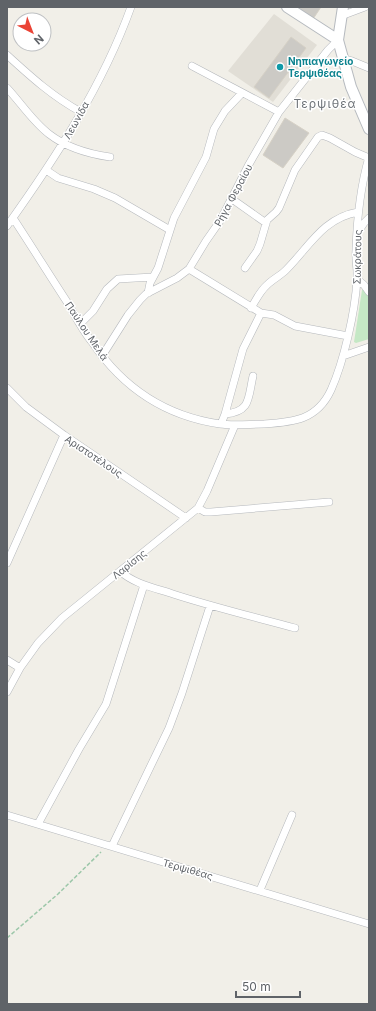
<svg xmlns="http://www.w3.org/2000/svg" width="376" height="1011" viewBox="0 0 376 1011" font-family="Inter,sans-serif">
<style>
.education{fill:#e1ded6}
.green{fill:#c5e8c5}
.building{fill:#cccac5;stroke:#d6d1c6}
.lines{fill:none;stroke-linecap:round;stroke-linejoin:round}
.street-casing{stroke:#b5b8bc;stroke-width:8}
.secondary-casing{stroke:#b6babf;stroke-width:12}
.path{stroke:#9cc7a9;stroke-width:1.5;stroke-dasharray:4 2;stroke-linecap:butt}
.street{stroke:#fff;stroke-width:7}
.secondary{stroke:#fff;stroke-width:10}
.culture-dot{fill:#0f9aa8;stroke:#fff;stroke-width:1.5}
.labels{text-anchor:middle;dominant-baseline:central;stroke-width:3;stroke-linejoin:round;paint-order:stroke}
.culture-label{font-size:10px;font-weight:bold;fill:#0d838f;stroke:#fff;text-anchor:start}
.street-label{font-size:10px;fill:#5f6368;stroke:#fff}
.quarter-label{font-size:12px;letter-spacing:1px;fill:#70757a;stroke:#fff}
</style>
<rect width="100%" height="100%" fill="#f1efe8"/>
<path class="education" d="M 274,14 L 317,45 L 273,102 L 228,71 Z"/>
<path class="green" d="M 362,290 L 364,290 L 369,297 L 369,339 L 356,343 L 354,342 Z"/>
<path class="building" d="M 301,7 L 321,7 L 313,19 L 299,10 Z
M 291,37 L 306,48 L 269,98 L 254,87 Z
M 285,118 L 309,133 L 283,168 L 263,155 Z"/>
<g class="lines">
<defs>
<path id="street" d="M 341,16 L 365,7
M 7,55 C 30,76 53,97 81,112
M 344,59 L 352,61 L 369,68
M 192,66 L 279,112
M 7,88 C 21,103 33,122 49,134 C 67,148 89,154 110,157
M 46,170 L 58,178 L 94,189 L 115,198 L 170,230
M 232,199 L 266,223
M 13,218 C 32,247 50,276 69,305 C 76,318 83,331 92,342 C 123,388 165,416 220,424 C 235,426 250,424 264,424 C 294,422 317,420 331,390 C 344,361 355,312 357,280 C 358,270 355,260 356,250 C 357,218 360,188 369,157
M 7,226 C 55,159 103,85 131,7
M 358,232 L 364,223 L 369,218
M 245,268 L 257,251 L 260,244 L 267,220 L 276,212 L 279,208 L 295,170 L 318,137 L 322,135 L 330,138 L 355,152 L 369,158
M 189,269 L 261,313 L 274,315 L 295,326 L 348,336
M 357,279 L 364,285 L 369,292
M 148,293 L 150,283 L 158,268 L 174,218 L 206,157 L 214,129 L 225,111 L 242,93
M 251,308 C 256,300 260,291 267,285 C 273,279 280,276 286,270 C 309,247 323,218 358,212
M 80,324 L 93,311 L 107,289 L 118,279 L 153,277
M 102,356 L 128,315 L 140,300 L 146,294 L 177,278 L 189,269 L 206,241 L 220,221 L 248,166 L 279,112 L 328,50 L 338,40
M 343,356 L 369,347
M 7,388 L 26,407 L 64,435 L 186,518
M 225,414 C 251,412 248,398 253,376
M 221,424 L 225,414 L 243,349 L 261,313
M 198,508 L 205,512 L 211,512 L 329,502
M 7,563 L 64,435
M 120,571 C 134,584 155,588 173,594 C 213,607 254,617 295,628
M 7,660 L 20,668
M 7,692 L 20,668 L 38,643 L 62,618 L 198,508 L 207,491 L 235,425
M 7,815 L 369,924
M 38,824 L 79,749 L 106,704 L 144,585
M 112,846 L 169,728 L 182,693 L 210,606
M 260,890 L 292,815"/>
<path id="secondary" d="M 287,7 L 338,40
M 343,7 L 338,40 L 351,87 L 369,129"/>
</defs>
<use href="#street" class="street-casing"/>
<use href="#secondary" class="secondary-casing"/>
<path class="path" d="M 7,938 L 58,894 L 101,852"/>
<use href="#street" class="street"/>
<use href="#secondary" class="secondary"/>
</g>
<circle class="culture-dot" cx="280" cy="67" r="4"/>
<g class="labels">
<g class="culture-label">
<text x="288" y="61">Νηπιαγωγείο<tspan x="288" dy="12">Τερψιθέας</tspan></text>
</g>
<g class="street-label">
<text transform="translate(76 120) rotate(-61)">Λεωνίδα</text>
<text transform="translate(233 195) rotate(-62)">Ρήγα Φεραίου</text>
<text transform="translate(357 257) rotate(-89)">Σωκράτους</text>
<text transform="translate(87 331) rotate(56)">Παύλου Μελά</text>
<text transform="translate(94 456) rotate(34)">Αριστοτέλους</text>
<text transform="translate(129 564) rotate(-39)">Λαρίσης</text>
<text transform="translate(188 869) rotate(16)">Τερψιθέας</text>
</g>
<g class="quarter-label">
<text x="325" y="103">Τερψιθέα</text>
</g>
</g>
<rect width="376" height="1011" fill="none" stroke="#5f6368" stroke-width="16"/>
<g transform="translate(32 32) rotate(138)"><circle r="19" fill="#ffffff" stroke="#bfc1c3"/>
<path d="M0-3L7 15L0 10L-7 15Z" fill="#ea4335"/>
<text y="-6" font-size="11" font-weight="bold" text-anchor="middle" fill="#5f6368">N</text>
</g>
<path d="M236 991v6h64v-6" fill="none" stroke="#5f6368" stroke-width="2"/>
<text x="242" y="991" font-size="12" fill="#5f6368" stroke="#ffffff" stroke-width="3" paint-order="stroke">50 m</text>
</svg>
